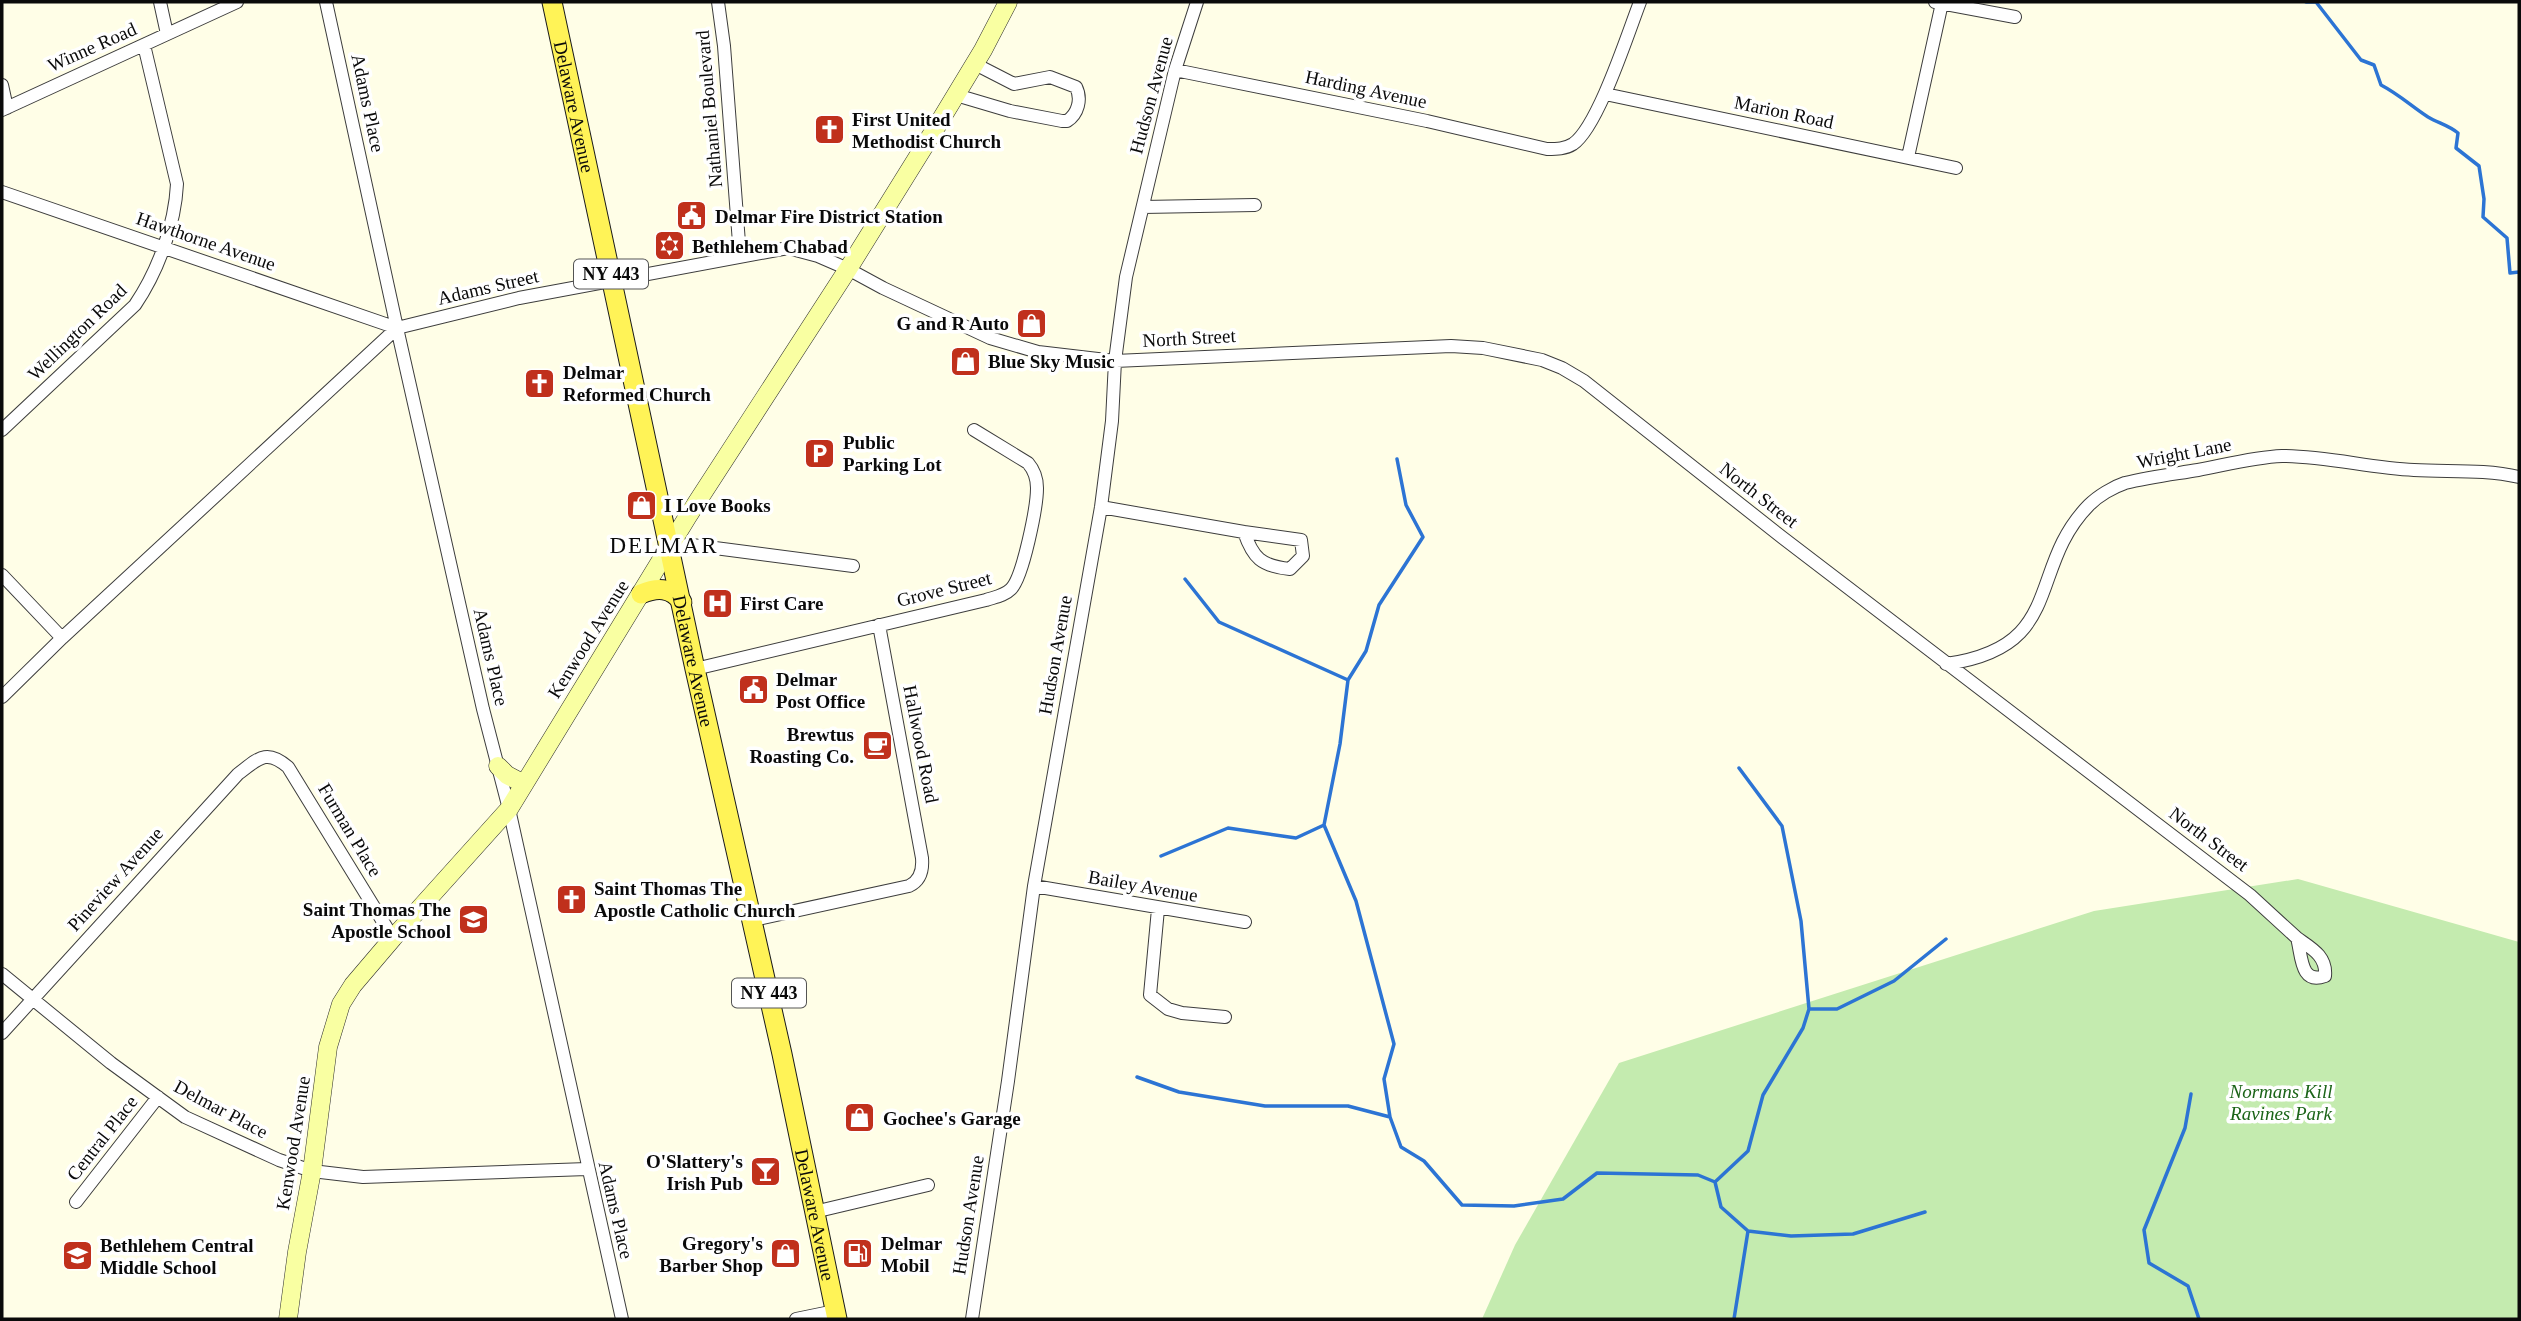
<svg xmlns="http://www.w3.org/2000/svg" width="2521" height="1321" viewBox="0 0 2521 1321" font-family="'Times New Roman',serif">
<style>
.green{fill:#c4ebaf}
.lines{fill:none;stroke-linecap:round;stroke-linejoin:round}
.stream{stroke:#2c74d4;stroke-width:3.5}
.street-casing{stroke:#3d3d3d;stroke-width:14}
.secondary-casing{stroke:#2c2c2c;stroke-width:19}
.primary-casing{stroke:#1b1b1b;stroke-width:21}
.street{stroke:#fff;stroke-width:12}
.secondary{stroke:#f9ffa2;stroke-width:18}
.primary{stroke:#fff357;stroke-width:19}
.labels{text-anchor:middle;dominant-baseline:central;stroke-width:7;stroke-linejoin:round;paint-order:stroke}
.shield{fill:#fff;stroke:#545454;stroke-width:2}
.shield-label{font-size:18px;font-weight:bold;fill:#0a0a0a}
.street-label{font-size:19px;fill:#0a0a0a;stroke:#fff}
.poi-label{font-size:19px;font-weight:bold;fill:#0a0a0a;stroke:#fff;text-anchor:start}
.park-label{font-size:19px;font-style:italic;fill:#1b6418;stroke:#fff}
.quarter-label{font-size:23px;letter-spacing:2px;fill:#0a0a0a;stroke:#fff}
</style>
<rect width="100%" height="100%" fill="#fffee7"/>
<path class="green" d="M 2298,879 L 2519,942 L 2519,1319 L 1482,1319 L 1515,1245 L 1619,1063 L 2094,911 Z"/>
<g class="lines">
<path class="stream" d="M 2306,2 L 2316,2 L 2361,60 L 2374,65 L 2381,85 C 2400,95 2411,106 2428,117 C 2438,123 2448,125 2458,133 L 2456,148 L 2479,166 L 2484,199 L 2483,217 L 2507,238 L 2510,273 L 2519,272
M 1185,579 L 1219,622 L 1348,680 L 1340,744 L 1324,825 L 1356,901 L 1394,1044 L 1384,1079 L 1390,1117 L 1401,1147 L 1424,1161 L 1462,1205 L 1514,1206 L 1563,1199 L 1597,1173 L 1698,1175 L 1715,1182 L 1721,1207 L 1748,1231 L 1734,1319
M 1348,680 L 1366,651 L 1379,605 L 1423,537 L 1406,505 L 1397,459
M 1161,856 L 1228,828 L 1296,838 L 1324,825
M 1809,1009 L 1837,1009 L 1894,981 L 1946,939
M 1137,1077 L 1179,1092 L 1265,1106 L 1348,1106 L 1390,1117
M 2191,1094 L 2185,1128 L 2144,1230 L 2149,1263 L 2188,1286 L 2199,1319
M 1715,1182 L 1748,1151 L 1763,1095 L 1803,1028 L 1809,1009 L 1801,921 L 1782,826 L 1739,768
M 1748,1231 L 1791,1236 L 1853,1234 L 1925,1212"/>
<defs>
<path id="street" d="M 160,2 L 167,34
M 326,2 L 397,328 L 483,709 L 509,809 L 622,1319
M 718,2 L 724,46 L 740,256
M 1935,2 L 2015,17
M 1175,70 L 1427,121 L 1547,149 C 1557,149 1565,149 1573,144 C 1598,127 1628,33 1640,2
M 2,85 L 7,108
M 1605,94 L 1956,168
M 956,95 L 1010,111 L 1062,121 L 1067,121 C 1078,114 1082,99 1076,87 L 1050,77 L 1014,84 L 975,64
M 2,110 L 237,2
M 1908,157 L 1942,3
M 2,192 L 397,328
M 1143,207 L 1255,205
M 2,430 L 135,305 C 158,271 175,225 177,184 L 144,45
M 1101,507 L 1244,532
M 1244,532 L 1301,540 L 1303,556 L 1290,569 C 1261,566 1253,558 1244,532 Z
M 669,546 L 692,545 L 853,566
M 2,575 L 62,638
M 1946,664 C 2067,647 2026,569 2089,505 C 2098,496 2113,487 2125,483 C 2149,477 2174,474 2198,470 C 2225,465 2254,457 2282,456 C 2326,456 2370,468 2414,470 C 2450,472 2484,469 2519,477
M 695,669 L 986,600 C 995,597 1004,596 1011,589 C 1023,577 1037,507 1037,488 C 1037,478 1034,470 1028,463 L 974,430
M 2,697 L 62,638 L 397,328 L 519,298 L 788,248 L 818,256 L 848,269 L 883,288 L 990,338 L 1038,352 L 1115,361 L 1451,346 L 1483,348 L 1542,360 L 1562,368 L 1584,381 L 1783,538 L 2250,895 L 2297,938
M 1034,886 L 1245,922
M 1158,909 L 1150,995 L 1168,1009 L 1182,1013 L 1225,1017
M 753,920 L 909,886 C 920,881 923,870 922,858 L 879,625
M 2297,938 C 2311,948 2327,956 2325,976 C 2300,985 2302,956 2297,938 Z
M 2,974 L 111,1063 L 185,1117 L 279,1160 L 312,1171 L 363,1177 L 587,1169
M 2,1033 L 238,774 C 258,759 266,748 288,767 L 393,938
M 76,1202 L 158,1097
M 814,1212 L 928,1185
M 796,1319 L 835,1311
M 972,1319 L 1008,1081 L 1034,886 L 1101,507 L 1112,421 L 1115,361 L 1126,277 L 1175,70 L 1197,2"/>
<path id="secondary" d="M 498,766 L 507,775 L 524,784
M 288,1319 L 297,1252 L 312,1171 L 328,1047 L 341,1004 L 353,985 L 393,938 L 509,809 L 688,516 L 848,269 L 940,121 L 983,50 L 1008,2"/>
<g id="primary">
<path id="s1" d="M 552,2 L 695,669 L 782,1054 L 837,1319"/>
<path d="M 641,594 C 657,587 671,587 682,602"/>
</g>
</defs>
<use href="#street" class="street-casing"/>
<use href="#secondary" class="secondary-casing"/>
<use href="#primary" class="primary-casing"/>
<use href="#street" class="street"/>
<use href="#secondary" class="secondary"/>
<use href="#primary" class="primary"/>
</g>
<defs>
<symbol id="church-square" viewBox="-11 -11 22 22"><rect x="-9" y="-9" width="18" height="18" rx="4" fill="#c0301c" stroke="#fff"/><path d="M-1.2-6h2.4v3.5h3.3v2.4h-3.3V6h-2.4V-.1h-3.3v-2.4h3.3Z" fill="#fff"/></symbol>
<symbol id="civic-square" viewBox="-11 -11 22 22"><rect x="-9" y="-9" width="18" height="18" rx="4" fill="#c0301c" stroke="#fff"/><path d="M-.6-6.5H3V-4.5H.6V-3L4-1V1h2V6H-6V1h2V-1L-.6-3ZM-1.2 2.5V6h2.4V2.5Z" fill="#fff"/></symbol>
<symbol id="synagogue-square" viewBox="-11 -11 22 22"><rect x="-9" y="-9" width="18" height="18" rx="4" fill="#c0301c" stroke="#fff"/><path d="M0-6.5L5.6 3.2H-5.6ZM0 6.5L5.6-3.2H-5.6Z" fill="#fff"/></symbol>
<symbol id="shop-square" viewBox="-11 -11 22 22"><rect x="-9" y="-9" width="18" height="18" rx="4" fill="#c0301c" stroke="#fff"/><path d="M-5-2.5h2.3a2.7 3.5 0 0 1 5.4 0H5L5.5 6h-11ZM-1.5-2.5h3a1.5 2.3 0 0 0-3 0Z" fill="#fff"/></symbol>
<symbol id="parking-square" viewBox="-11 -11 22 22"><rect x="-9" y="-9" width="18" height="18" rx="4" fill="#c0301c" stroke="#fff"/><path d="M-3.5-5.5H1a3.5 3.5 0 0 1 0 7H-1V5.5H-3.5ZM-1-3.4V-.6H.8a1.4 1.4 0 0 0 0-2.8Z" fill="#fff"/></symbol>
<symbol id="hospital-square" viewBox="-11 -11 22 22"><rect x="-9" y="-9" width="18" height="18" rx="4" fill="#c0301c" stroke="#fff"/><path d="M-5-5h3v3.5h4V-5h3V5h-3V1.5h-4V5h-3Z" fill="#fff"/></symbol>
<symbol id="cafe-square" viewBox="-11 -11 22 22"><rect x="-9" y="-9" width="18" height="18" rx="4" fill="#c0301c" stroke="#fff"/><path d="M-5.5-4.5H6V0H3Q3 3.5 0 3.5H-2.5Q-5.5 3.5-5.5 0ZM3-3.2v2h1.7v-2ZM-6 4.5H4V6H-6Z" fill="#fff"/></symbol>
<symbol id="school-square" viewBox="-11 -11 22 22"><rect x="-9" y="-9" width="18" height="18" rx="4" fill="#c0301c" stroke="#fff"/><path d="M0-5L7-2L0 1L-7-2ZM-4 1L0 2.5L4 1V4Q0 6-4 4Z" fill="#fff"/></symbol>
<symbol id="bar-square" viewBox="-11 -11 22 22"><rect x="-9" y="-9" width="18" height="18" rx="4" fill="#c0301c" stroke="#fff"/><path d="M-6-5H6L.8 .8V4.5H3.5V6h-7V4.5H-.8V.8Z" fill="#fff"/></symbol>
<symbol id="fuel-square" viewBox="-11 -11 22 22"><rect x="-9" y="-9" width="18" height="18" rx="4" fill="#c0301c" stroke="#fff"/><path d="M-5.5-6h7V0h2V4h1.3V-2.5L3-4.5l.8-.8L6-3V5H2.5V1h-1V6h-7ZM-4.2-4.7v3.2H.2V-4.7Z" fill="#fff"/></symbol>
</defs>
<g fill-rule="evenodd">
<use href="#church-square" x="812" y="112" width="35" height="35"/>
<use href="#civic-square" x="674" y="198" width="35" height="35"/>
<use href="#synagogue-square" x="652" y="228" width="35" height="35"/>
<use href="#shop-square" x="1014" y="306" width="35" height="35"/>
<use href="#shop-square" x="948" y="344" width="35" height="35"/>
<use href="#church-square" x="522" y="366" width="35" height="35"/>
<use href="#parking-square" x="802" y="436" width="35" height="35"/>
<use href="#shop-square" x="624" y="488" width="35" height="35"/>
<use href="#hospital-square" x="700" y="586" width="35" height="35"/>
<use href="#civic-square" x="736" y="672" width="35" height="35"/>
<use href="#cafe-square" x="860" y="728" width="35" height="35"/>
<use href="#church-square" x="554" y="882" width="35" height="35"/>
<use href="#school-square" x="456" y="902" width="35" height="35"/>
<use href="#shop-square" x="842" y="1100" width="35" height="35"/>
<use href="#bar-square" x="748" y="1154" width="35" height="35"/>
<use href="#shop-square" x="768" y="1236" width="35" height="35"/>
<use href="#fuel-square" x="840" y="1236" width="35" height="35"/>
<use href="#school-square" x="60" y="1238" width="35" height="35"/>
</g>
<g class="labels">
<g class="shield">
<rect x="574" y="259.5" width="74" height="29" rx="5"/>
<rect x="732" y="978.5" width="74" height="29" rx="5"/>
</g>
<g class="shield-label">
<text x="611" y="274">NY 443</text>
<text x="769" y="993">NY 443</text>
</g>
<g class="street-label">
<text transform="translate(92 47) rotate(-24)">Winne Road</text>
<text transform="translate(1366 89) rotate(12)">Harding Avenue</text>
<text transform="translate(1151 95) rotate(-75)">Hudson Avenue</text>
<text transform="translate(368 103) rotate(78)">Adams Place</text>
<text stroke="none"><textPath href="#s1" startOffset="107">Delaware Avenue</textPath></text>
<text transform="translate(709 109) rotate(-95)">Nathaniel Boulevard</text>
<text transform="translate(1784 112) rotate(12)">Marion Road</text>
<text transform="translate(206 241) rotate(19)">Hawthorne Avenue</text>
<text transform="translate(488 287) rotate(-13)">Adams Street</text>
<text transform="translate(77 332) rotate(-44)">Wellington Road</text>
<text transform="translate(1189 338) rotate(-3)">North Street</text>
<text transform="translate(2184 453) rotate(-11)">Wright Lane</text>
<text transform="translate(1759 495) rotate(38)">North Street</text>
<text transform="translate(944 589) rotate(-14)">Grove Street</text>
<text transform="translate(588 639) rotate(-58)">Kenwood Avenue</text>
<text transform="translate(1055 655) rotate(-80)">Hudson Avenue</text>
<text transform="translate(491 657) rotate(77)">Adams Place</text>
<text stroke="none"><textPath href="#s1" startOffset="674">Delaware Avenue</textPath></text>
<text transform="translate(921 744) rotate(79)">Hallwood Road</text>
<text transform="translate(350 830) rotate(59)">Furman Place</text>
<text transform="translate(2209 839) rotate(37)">North Street</text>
<text transform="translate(115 879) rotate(-48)">Pineview Avenue</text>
<text transform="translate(1143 886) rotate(10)">Bailey Avenue</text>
<text transform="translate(221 1109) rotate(28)">Delmar Place</text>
<text transform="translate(102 1138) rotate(-52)">Central Place</text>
<text transform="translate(293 1143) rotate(-81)">Kenwood Avenue</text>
<text transform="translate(616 1210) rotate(77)">Adams Place</text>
<text stroke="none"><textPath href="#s1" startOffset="1241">Delaware Avenue</textPath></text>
<text transform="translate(968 1215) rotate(-81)">Hudson Avenue</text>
</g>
<g class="poi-label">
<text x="852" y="119">First United<tspan x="852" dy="22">Methodist Church</tspan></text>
<text x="715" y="216">Delmar Fire District Station</text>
<text x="692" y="246">Bethlehem Chabad</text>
<text x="1009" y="323" text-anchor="end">G and R Auto</text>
<text x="988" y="361">Blue Sky Music</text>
<text x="563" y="372">Delmar<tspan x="563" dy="22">Reformed Church</tspan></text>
<text x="843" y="442">Public<tspan x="843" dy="22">Parking Lot</tspan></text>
<text x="664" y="505">I Love Books</text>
<text x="740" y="603">First Care</text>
<text x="776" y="679">Delmar<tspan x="776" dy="22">Post Office</tspan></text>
<text x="854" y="734" text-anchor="end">Brewtus<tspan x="854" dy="22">Roasting Co.</tspan></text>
<text x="594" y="888">Saint Thomas The<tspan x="594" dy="22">Apostle Catholic Church</tspan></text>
<text x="451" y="909" text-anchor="end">Saint Thomas The<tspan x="451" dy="22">Apostle School</tspan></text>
<text x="883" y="1118">Gochee's Garage</text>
<text x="743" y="1161" text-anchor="end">O'Slattery's<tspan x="743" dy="22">Irish Pub</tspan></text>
<text x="763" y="1243" text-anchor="end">Gregory's<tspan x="763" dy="22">Barber Shop</tspan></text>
<text x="881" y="1243">Delmar<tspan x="881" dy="22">Mobil</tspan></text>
<text x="100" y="1245">Bethlehem Central<tspan x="100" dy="22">Middle School</tspan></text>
</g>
<g class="park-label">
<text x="2281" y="1091">Normans Kill<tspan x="2281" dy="22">Ravines Park</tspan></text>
</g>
<g class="quarter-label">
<text x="664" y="545">DELMAR</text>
</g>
</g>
<rect width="2521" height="1321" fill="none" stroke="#0a0a0a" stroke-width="7"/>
</svg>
